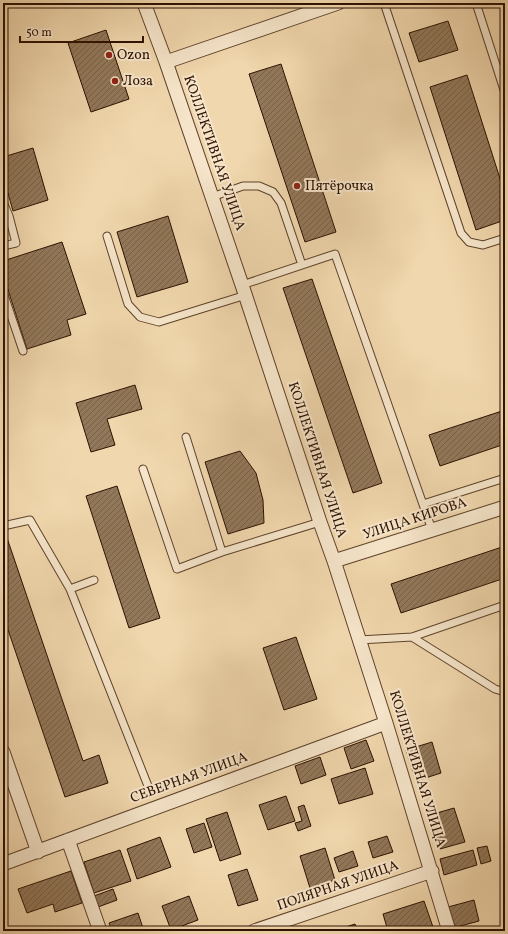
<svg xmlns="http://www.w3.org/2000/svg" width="508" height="934" viewBox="0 0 508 934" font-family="Vollkorn,serif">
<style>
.building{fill:url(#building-hatch);stroke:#2c1100}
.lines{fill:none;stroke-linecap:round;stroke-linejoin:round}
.lane-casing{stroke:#5d422b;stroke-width:9}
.street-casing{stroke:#5d422b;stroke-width:15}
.lane{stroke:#f6e5ca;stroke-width:7}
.street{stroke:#f6e5ca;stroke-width:13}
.poi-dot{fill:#8f2418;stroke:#f6e5ca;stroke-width:1.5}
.labels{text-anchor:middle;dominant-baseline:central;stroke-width:4;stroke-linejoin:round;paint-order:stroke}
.poi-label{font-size:14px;fill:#2c1100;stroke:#f6e5ca;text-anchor:start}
.street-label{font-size:14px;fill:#2c1100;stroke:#f6e5ca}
</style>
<defs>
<pattern id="building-hatch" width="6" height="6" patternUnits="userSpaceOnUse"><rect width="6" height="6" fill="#92785a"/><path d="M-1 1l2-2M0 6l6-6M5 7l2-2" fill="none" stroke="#776148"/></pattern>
</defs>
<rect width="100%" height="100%" fill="#f1d7ad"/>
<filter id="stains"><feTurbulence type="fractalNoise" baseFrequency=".005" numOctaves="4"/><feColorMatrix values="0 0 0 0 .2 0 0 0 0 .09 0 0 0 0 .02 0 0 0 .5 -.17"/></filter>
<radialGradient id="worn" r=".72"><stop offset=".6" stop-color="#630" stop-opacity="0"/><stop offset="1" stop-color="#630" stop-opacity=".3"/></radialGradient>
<path class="building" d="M 448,21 L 458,50 L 419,62 L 409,33 Z
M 106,30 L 129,99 L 91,112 L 68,43 Z
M 281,64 L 336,232 L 305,242 L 249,74 Z
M 467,75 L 503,188 L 505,188 L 505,220 L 476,230 L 430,87 Z
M 33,148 L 48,200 L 13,211 L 6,186 L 3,187 L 3,157 Z
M 168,216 L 188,282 L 137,297 L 117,232 Z
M 62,242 L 86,314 L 67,320 L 71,335 L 27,349 L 3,274 L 3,261 Z
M 312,279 L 382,483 L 353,493 L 283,288 Z
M 135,385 L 142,409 L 107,419 L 115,445 L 91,452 L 76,403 Z
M 505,410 L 505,444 L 440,466 L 429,435 Z
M 240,451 L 256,473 L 263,500 L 264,523 L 228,534 L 205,462 Z
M 117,486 L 160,618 L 129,628 L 86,496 Z
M 6,535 L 83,761 L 99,755 L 108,783 L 65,797 L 3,615 L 3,536 Z
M 505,546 L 505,578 L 401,613 L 391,584 Z
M 296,637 L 317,699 L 284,710 L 263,648 Z
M 366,740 L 374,761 L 351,769 L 344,748 Z
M 432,742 L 441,773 L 416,781 L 406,750 Z
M 320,757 L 326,775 L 301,784 L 295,766 Z
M 365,768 L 373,794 L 339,804 L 331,779 Z
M 286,796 L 295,821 L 268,830 L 259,805 Z
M 304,805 L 311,826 L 298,831 L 295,823 L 302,821 L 298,807 Z
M 454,808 L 465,842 L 440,849 L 430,815 Z
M 227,812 L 241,854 L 220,861 L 206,819 Z
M 204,823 L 212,847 L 194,853 L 186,829 Z
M 387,836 L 393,852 L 373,858 L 368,842 Z
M 160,837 L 171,867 L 137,879 L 127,849 Z
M 487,846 L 491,861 L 481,864 L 477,848 Z
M 325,848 L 335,880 L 310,888 L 300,856 Z
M 120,850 L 131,881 L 94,893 L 84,862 Z
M 473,850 L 477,865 L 444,875 L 440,859 Z
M 353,851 L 358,866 L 339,872 L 334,858 Z
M 247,869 L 258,900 L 238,906 L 228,875 Z
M 71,871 L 82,903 L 55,912 L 53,904 L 27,913 L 18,889 Z
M 113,889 L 117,900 L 98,907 L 94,896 Z
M 189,896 L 198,920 L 171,930 L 162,906 Z
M 474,900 L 479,921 L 453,928 L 448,907 Z
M 424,901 L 433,927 L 422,931 L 388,931 L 383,914 Z
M 138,913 L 144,931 L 112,931 L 109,923 Z
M 355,924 L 358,931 L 333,931 Z"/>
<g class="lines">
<defs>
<path id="lane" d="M 384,3 L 461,233 L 469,242 L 483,245 L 505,238
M 476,3 L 505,93
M 212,197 L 243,186 L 259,186 L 273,192 L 281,203 L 302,265
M 3,202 L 9,216 L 16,243 L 3,246
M 107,236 L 128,304 L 140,317 L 159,322 L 246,295
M 242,285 L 335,254 L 432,530
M 3,292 L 23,351
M 186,437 L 222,552
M 143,469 L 177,569 L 222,552 L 320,522
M 423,504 L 505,478
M 3,526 L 30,520 L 70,589 L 150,791
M 70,589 L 94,580
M 412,637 L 495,689 L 505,692
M 359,640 L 412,637 L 505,605"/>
<path id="street" d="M 144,3 L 166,62 L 242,285 L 320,522 L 334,561 L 386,723 L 449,931
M 166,62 L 338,3
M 334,561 L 505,507
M 3,752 L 38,852
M 68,840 L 100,931
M 3,864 L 386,723
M 254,931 L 432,871"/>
</defs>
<use href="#lane" class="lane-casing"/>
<use href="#street" class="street-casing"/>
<use href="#lane" class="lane"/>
<use href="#street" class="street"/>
</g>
<g class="poi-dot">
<circle cx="109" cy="55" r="4"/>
<circle cx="115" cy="81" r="4"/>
<circle cx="297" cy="186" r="4"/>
</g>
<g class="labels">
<g class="poi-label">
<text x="117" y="55">Ozon</text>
<text x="123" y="81">Лоза</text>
<text x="305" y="186">Пятёрочка</text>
</g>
<g class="street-label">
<text transform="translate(214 153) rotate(71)">КОЛЛЕКТИВНАЯ УЛИЦА</text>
<text transform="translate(317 460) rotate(72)">КОЛЛЕКТИВНАЯ УЛИЦА</text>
<text transform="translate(415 519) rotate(-18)">УЛИЦА КИРОВА</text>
<text transform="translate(417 769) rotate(73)">КОЛЛЕКТИВНАЯ УЛИЦА</text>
<text transform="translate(189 778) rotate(-20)">СЕВЕРНАЯ УЛИЦА</text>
<text transform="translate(338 886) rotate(-19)">ПОЛЯРНАЯ УЛИЦА</text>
</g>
</g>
<rect width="508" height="934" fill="none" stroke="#f1d7ad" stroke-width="16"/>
<rect x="4" y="4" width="500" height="926" fill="none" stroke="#2c1100" stroke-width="2"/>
<rect x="8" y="8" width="492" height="918" fill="none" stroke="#2c1100"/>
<path d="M20 36v6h123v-6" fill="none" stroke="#2c1100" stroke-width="2"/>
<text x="26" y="36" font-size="12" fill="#2c1100" stroke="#f6e5ca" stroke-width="3" paint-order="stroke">50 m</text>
<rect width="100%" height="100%" filter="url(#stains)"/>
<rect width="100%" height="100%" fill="url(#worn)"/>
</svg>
